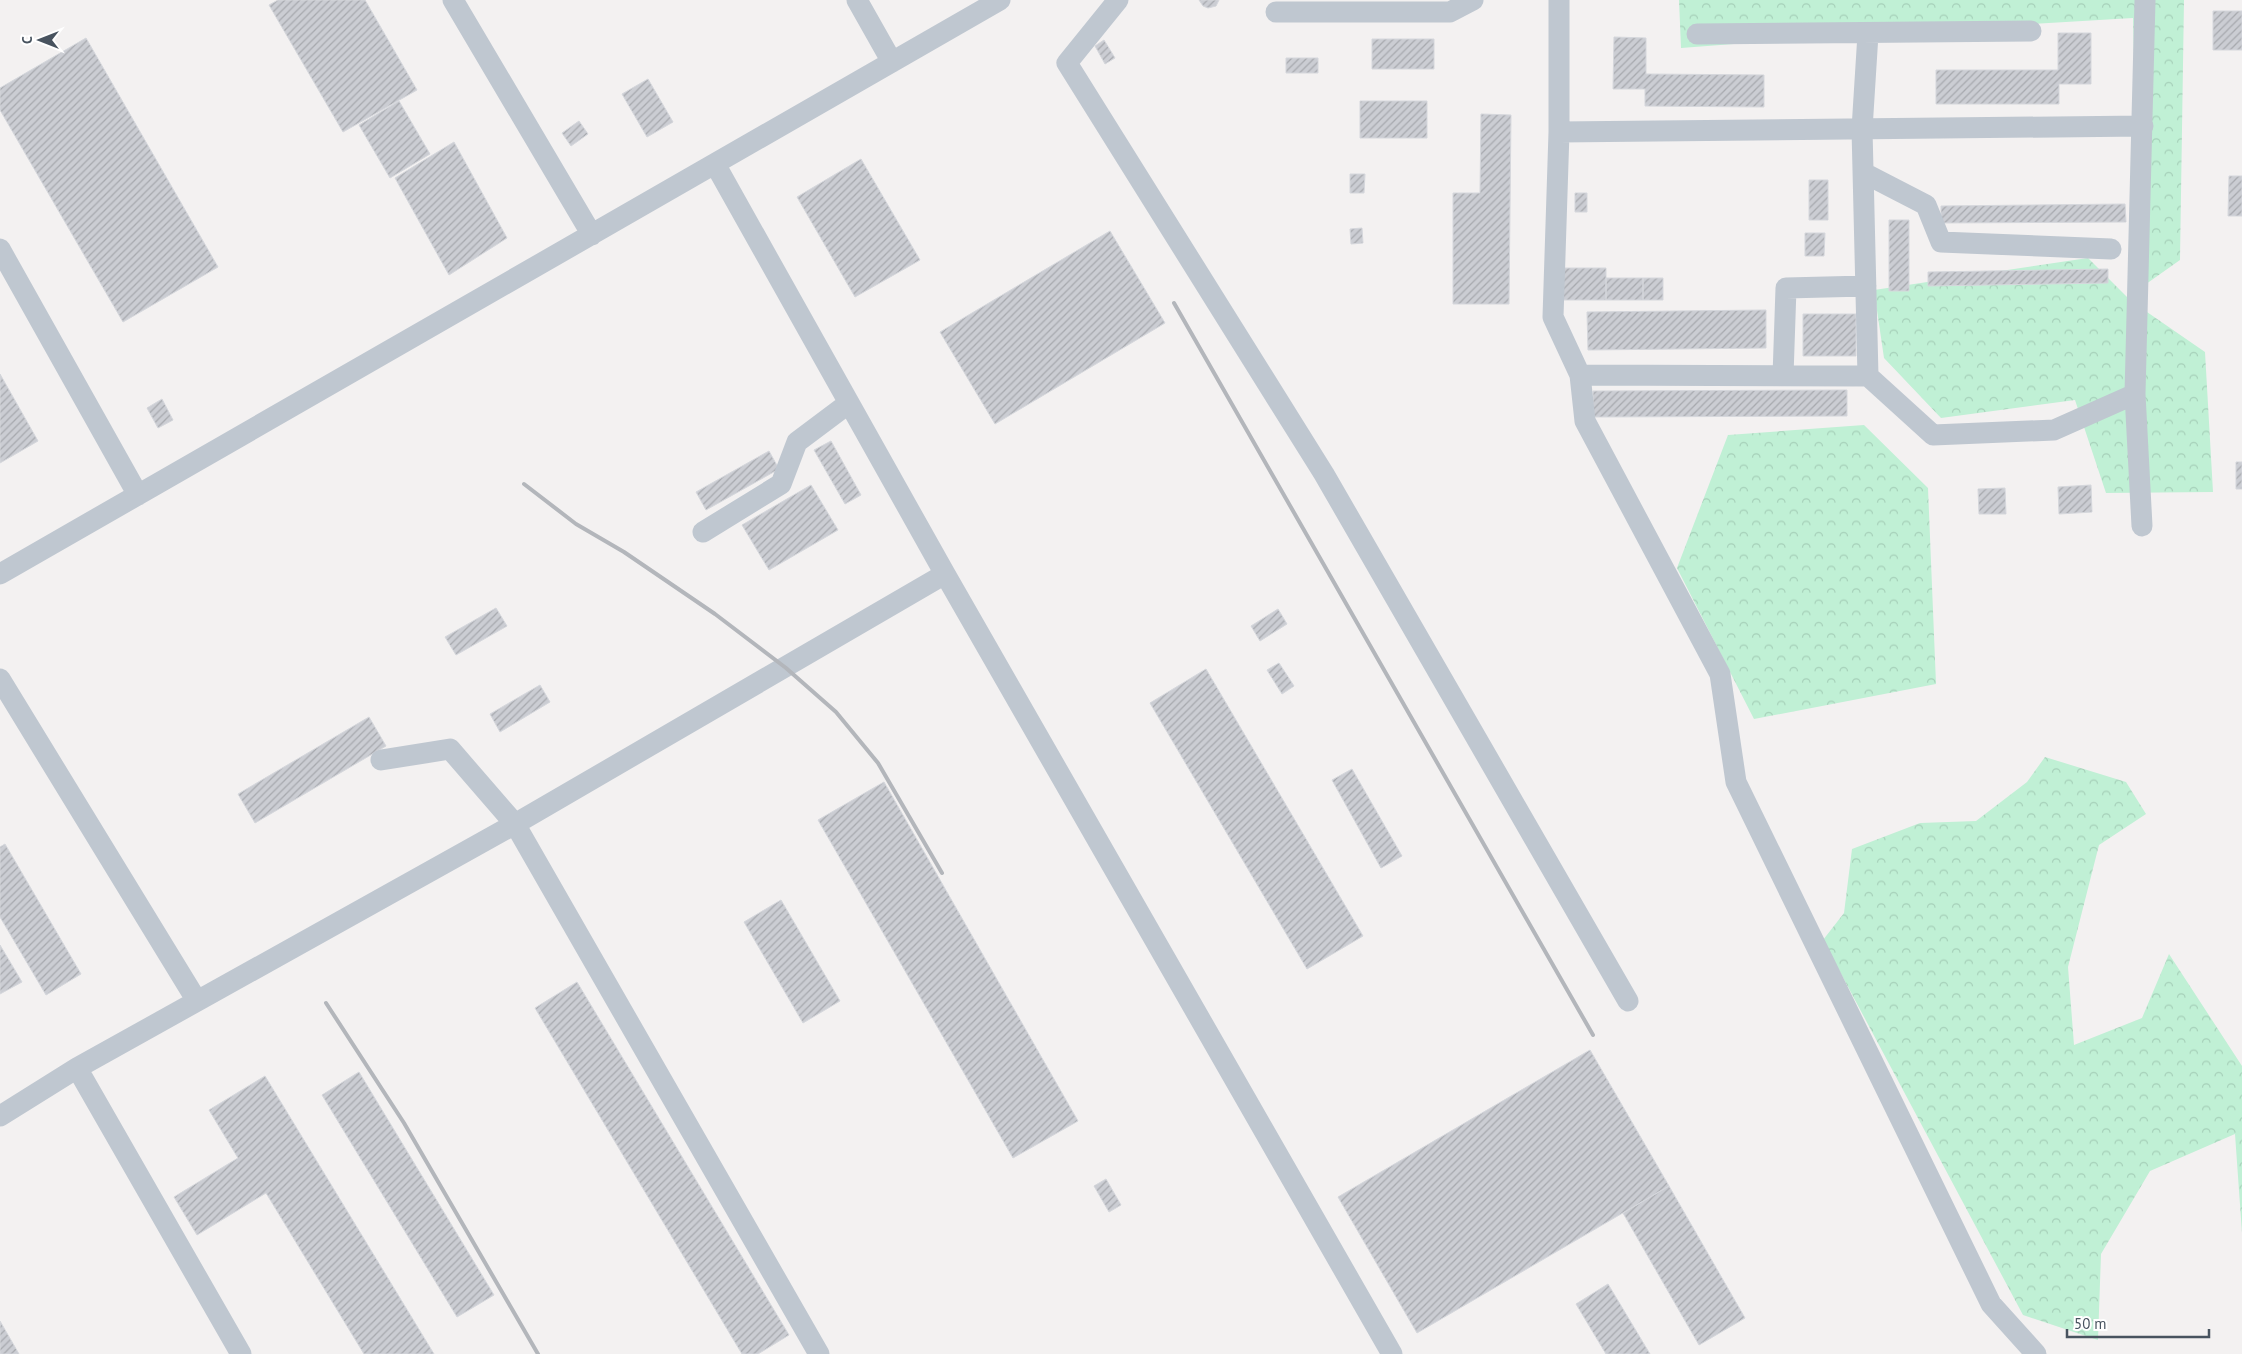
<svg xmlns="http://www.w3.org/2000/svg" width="2242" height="1354" viewBox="0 0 2242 1354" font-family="'PT Sans',sans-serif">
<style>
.forest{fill:url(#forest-crowns)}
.building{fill:url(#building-hatch);stroke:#d5d7dc}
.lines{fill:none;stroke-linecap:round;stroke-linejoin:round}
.minor{stroke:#bfc7d0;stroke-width:21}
.rail{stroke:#b3b6bb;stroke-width:4}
</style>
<defs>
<pattern id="forest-crowns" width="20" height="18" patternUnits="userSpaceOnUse" patternTransform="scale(1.25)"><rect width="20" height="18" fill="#c0f0d5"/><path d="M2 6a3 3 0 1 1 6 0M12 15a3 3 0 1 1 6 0" fill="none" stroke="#a6d0b9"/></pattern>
<pattern id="building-hatch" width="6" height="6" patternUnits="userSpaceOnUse" patternTransform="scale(1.25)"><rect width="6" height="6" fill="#cbcdd3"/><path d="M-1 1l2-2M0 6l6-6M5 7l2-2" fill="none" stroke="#a7a9ae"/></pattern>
</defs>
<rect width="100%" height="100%" fill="#f3f1f1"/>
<path class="forest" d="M 1679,0 L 2184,0 L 2180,260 L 2139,289 L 2133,18 L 1868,34 L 1681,48 Z
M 2088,258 L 2131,301 L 2205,352 L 2213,492 L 2106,493 L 2075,400 L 1941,418 L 1884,358 L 1874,290 Z
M 1864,425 L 1928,488 L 1936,684 L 1754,719 L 1677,568 L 1728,435 Z
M 2045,757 L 2126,782 L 2146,814 L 2099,845 L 2068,967 L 2074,1045 L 2142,1018 L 2169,954 L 2242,1066 L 2242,1233 L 2235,1134 L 2150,1171 L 2101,1254 L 2098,1340 L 2023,1315 L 1823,940 L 1844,913 L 1852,849 L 1920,823 L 1976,821 L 2027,782 Z"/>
<path class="building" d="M 278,0 L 365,0 L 417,90 L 343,132 L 269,5 Z
M 1199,0 L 1219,0 L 1216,6 L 1208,8 L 1203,6 Z
M 2213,11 L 2242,11 L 2242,50 L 2213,50 Z
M 2058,33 L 2091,33 L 2091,84 L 2059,84 L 2059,104 L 1936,104 L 1936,70 L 2058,70 Z
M 1614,37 L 1646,38 L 1646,74 L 1764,75 L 1764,107 L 1645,106 L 1645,89 L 1613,89 Z
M 86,38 L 218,267 L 123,322 L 0,110 L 0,88 Z
M 1372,39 L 1434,39 L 1434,69 L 1372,69 Z
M 1104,40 L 1115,58 L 1105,64 L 1095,46 Z
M 1286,58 L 1318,58 L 1318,73 L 1286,73 Z
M 648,79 L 673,122 L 647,137 L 622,94 Z
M 399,101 L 430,154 L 390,178 L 359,125 Z
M 1360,101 L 1427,101 L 1427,138 L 1360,138 Z
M 1481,114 L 1511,115 L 1509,304 L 1453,304 L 1453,193 L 1480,193 Z
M 579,121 L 588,134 L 571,146 L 562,133 Z
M 454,142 L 507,238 L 449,275 L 395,178 Z
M 861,159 L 920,260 L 855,297 L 797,197 Z
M 1350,174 L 1365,174 L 1364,193 L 1350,193 Z
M 2229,176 L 2242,176 L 2242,216 L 2228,216 Z
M 1809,180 L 1828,180 L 1828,220 L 1809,220 Z
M 1575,193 L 1587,193 L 1587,212 L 1575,212 Z
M 2125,204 L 2126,222 L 1941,223 L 1941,206 Z
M 1889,220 L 1909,220 L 1909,291 L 1889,291 Z
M 1362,228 L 1363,243 L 1351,244 L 1350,229 Z
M 1110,231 L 1165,323 L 995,424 L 940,332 Z
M 1805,233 L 1825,233 L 1824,256 L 1805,256 Z
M 1562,268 L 1606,268 L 1606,300 L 1562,300 Z
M 2108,269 L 2108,283 L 1928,286 L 1928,272 Z
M 1606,278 L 1643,278 L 1643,300 L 1606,300 Z
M 1643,278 L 1663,278 L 1663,300 L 1643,300 Z
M 1766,310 L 1766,348 L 1588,350 L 1587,312 Z
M 1803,314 L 1856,314 L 1856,356 L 1803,356 Z
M 0,374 L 38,441 L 0,463 Z
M 1847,390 L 1847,416 L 1593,417 L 1593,391 Z
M 162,399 L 173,420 L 158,428 L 147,408 Z
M 831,441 L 861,495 L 845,504 L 814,450 Z
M 769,451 L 779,469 L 706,510 L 696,492 Z
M 2236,462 L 2242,462 L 2242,489 L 2236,489 Z
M 811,485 L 838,530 L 769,570 L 742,525 Z
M 2091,485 L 2092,512 L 2059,514 L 2058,487 Z
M 2005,488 L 2006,514 L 1979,514 L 1978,489 Z
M 496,608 L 507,626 L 456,655 L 445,637 Z
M 1278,609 L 1287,624 L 1260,641 L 1251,626 Z
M 1279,663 L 1294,686 L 1282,694 L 1267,670 Z
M 1206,669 L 1363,936 L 1307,969 L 1150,703 Z
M 540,685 L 550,702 L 500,732 L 490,714 Z
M 369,717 L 386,746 L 255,823 L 238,794 Z
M 1352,769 L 1402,856 L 1381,868 L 1332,780 Z
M 884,782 L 1078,1121 L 1013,1158 L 818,820 Z
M 5,844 L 81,974 L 46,995 L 0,917 L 0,847 Z
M 781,900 L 840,1001 L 803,1023 L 744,922 Z
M 0,945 L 22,982 L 0,994 Z
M 577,982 L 789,1335 L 758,1354 L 742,1354 L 535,1008 Z
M 1590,1050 L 1669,1186 L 1417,1333 L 1338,1197 Z
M 359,1072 L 494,1295 L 457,1317 L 322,1095 Z
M 265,1076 L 434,1354 L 364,1354 L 266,1193 L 197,1235 L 174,1197 L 238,1158 L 209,1110 Z
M 1106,1179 L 1121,1205 L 1109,1212 L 1094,1186 Z
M 1669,1186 L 1745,1318 L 1699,1345 L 1623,1213 Z
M 1608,1284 L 1650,1354 L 1606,1354 L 1576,1304 Z
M 0,1321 L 19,1354 L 0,1354 Z"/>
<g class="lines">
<path class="minor" d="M 453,0 L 592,235
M 857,0 L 892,62
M 1118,0 L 1067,63 L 1324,474 L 1628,1001
M 1559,0 L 1559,132 L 1553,317 L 1580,375 L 1585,421 L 1720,674 L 1736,782 L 1991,1304 L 2036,1354
M 1276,12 L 1450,12 L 1473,0
M 1697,34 L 2031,31
M 1868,34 L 1862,129 L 1868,376
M 1559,132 L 2143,126
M 715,164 L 945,574 L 1392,1354
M 1864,173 L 1926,205 L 1941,242 L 2111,249
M 0,249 L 138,495
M 1580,375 L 1868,376 L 1933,435 L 2054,430 L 2135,394
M 1783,376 L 1786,288 L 1866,286
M 2142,526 L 2135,394 L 2145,0
M 703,532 L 781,484 L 797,442 L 849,403
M 0,574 L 1000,0
M 0,679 L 197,1001
M 381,760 L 450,749 L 515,824 L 819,1354
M 77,1068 L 241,1354
M 0,1116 L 77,1068 L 515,824 L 945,574"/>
<path class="rail" d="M 1174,303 L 1593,1035
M 524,484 L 576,524 L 624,552 L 715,614 L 786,668 L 836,712 L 878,763 L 942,873
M 326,1003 L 404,1123 L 538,1354"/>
</g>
<g transform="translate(40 40) rotate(270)" stroke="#ffffff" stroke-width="4" paint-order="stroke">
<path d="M0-4L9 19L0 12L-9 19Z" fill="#48535f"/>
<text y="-8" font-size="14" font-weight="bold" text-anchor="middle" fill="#48535f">С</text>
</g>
<path d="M2067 1329v8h142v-8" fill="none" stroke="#48535f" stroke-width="2.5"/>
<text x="2074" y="1329" font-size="15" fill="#48535f" stroke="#ffffff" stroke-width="4" paint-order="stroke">50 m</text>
</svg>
